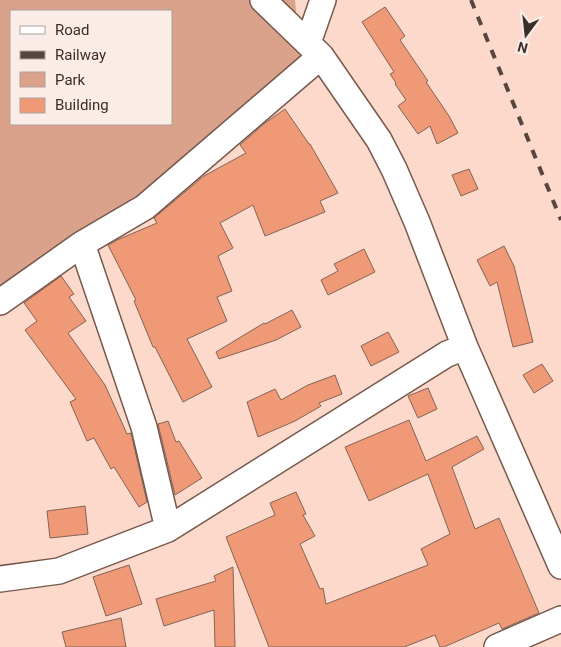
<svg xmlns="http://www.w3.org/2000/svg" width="561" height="647" viewBox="0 0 561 647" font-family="Roboto,sans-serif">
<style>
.green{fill:#daa18b;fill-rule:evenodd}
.building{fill:#ef9976;stroke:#826457}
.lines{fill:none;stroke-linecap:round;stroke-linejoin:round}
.minor-casing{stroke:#76584c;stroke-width:28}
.minor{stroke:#fff;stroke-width:25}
.rail{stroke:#56463f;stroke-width:4;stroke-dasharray:9 9;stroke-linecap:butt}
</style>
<rect width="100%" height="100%" fill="#fdd9cb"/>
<path class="green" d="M 0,0 L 295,0 L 302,81 L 0,291 ZM 11,11 L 171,11 L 171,124 L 11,124 Z"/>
<path class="building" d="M 385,7 L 405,36 L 400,40 L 428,81 L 426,82 L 449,116 L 458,133 L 437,144 L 430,126 L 418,134 L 398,106 L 406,100 L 395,84 L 396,83 L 390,74 L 394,72 L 362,22 Z
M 285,109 L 309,144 L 310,144 L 338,193 L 320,201 L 325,212 L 265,236 L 253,205 L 220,223 L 233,248 L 218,256 L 232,291 L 217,297 L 227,321 L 187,339 L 212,387 L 183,402 L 155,347 L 153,347 L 134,301 L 136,300 L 108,245 L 117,240 L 157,223 L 154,218 L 204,176 L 246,153 L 240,145 L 265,123 Z
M 469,169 L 478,189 L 461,196 L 452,175 Z
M 504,246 L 514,266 L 533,342 L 513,347 L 497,282 L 490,286 L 477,260 Z
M 364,249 L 375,272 L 328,295 L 321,280 L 338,271 L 334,264 Z
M 61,276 L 74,294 L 69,297 L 86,321 L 68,333 L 105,385 L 127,434 L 131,433 L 147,502 L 139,507 L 114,467 L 111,469 L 94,438 L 87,441 L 70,402 L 76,399 L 25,330 L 37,321 L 24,303 Z
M 292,310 L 301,327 L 276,340 L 219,359 L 216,352 L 264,323 L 265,324 Z
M 388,332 L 399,352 L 371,366 L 361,346 Z
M 542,364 L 553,381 L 534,393 L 523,375 Z
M 335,375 L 342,394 L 319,403 L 321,406 L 295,421 L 258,437 L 247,402 L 275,389 L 281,400 L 308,385 Z
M 428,388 L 437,409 L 418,418 L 408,396 Z
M 409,420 L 426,461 L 477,436 L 484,449 L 452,467 L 475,529 L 499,518 L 539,613 L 502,629 L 499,623 L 444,647 L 440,647 L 435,635 L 404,647 L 269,647 L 226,537 L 275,515 L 270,503 L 296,492 L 306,514 L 303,515 L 315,536 L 300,544 L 320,589 L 323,588 L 326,604 L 428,565 L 421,549 L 450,534 L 428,474 L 369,501 L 345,447 Z
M 168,421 L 176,442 L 179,441 L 202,478 L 175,495 L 158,424 Z
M 85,506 L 88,534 L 50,538 L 47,511 Z
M 129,565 L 142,604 L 106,616 L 93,577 Z
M 233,567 L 235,647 L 215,647 L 214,610 L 164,626 L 156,599 L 216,581 L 214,576 Z
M 121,618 L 126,647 L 66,647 L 62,632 Z"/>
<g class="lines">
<defs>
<path id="minor" d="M 263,0 L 321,56 L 379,140 L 394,169 L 417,222 L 465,347 L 561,566
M 308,43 L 323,0
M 82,244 L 144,427 L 168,529
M 0,302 L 82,244 L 145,207 L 321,56
M 0,579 L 59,571 L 168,529 L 447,354 L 465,347
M 497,647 L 561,619"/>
</defs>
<use href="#minor" class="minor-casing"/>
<use href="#minor" class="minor"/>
<path class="rail" d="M 471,0 L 561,220"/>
</g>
<rect x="10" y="10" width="162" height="115" fill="#faece6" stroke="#aea09a"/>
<rect x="20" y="26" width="25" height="8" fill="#ffffff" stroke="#aea09a"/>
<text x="55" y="35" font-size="15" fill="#3b2e28">Road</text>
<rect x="20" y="51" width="25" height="8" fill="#56463f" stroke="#aea09a"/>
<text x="55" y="60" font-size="15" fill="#3b2e28">Railway</text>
<rect x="20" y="72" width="25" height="15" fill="#daa18b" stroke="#aea09a"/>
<text x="55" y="85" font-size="15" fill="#3b2e28">Park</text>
<rect x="20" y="98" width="25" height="15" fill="#ef9976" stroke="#aea09a"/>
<text x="55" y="110" font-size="15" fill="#3b2e28">Building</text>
<g transform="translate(526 35) rotate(195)" stroke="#faece6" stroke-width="4" paint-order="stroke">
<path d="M0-4L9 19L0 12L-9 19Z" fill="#3b2e28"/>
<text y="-8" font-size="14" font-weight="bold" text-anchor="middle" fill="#3b2e28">N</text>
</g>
</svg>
